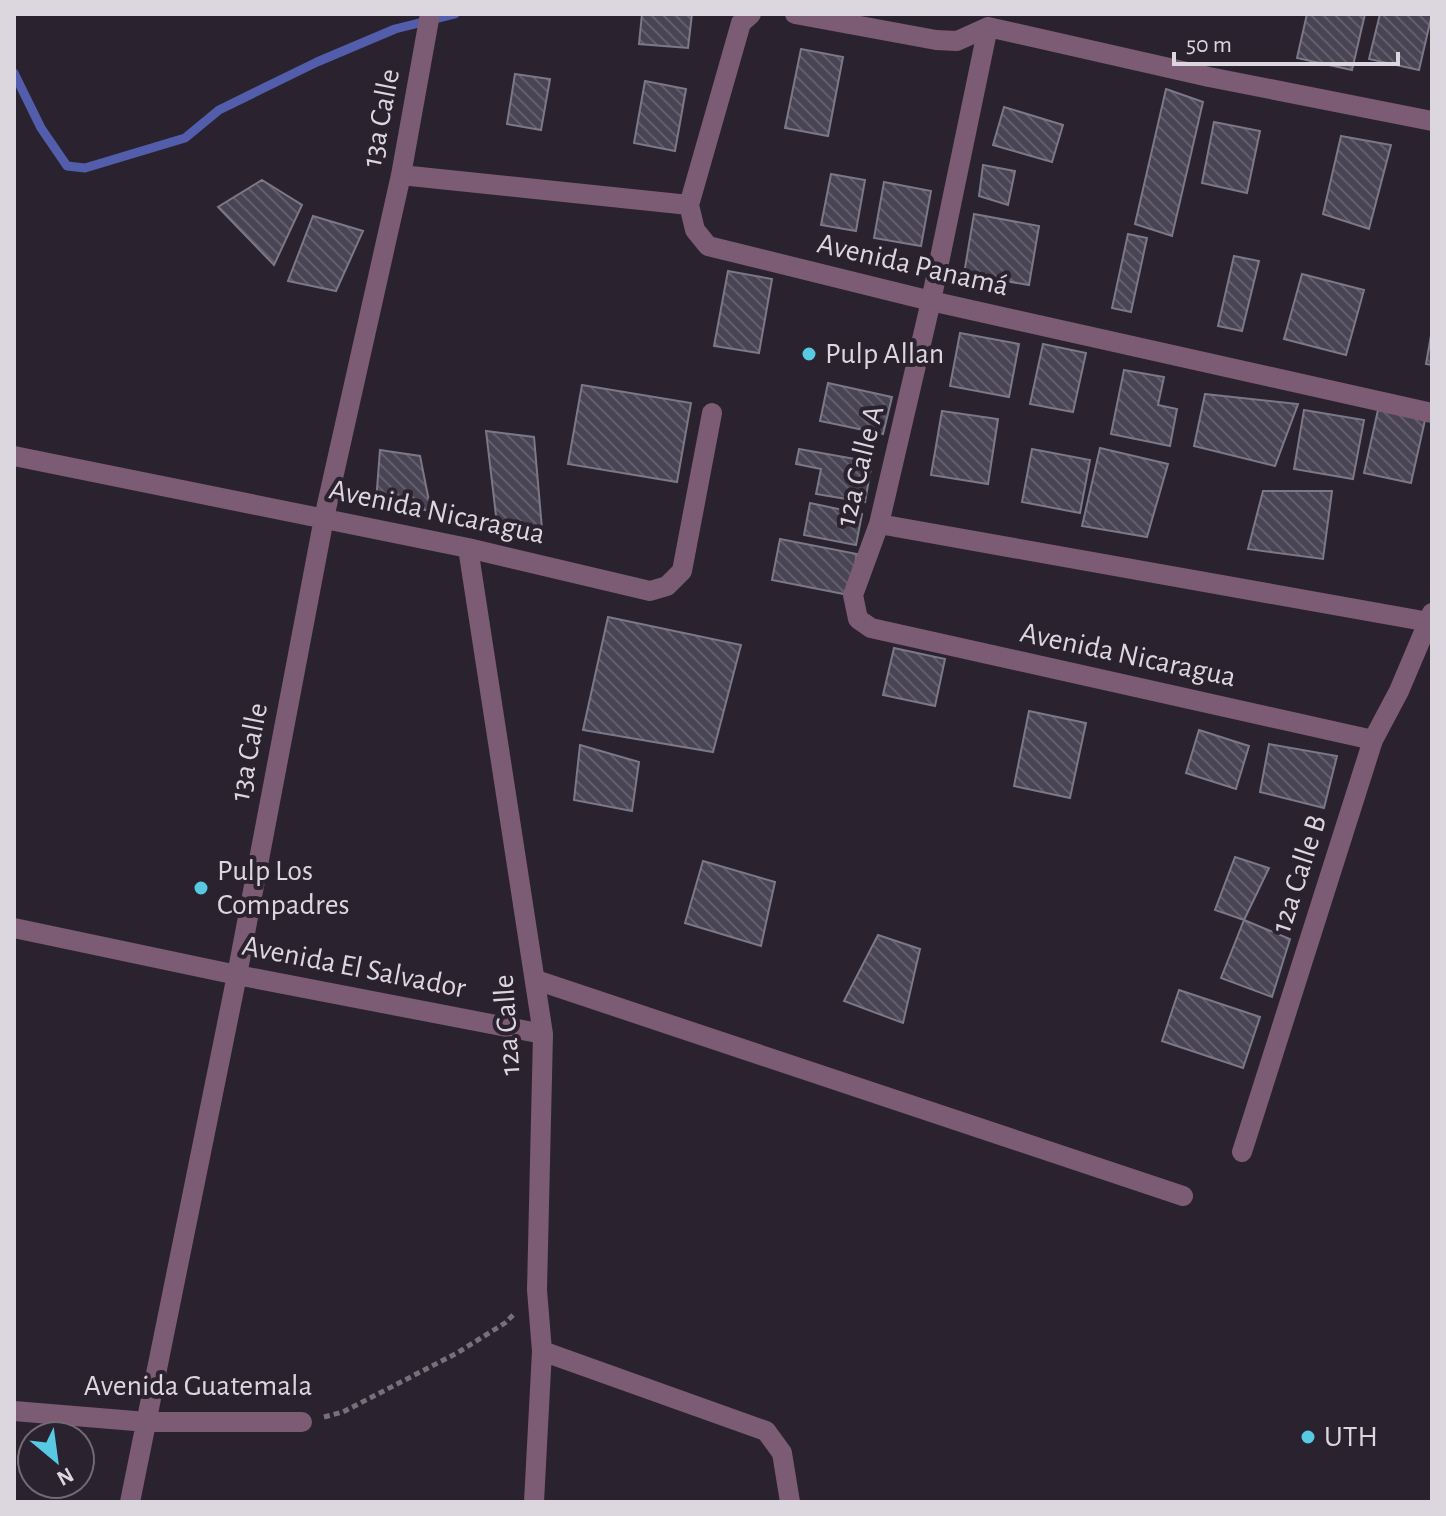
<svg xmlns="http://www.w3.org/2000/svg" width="1446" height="1516" viewBox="0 0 1446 1516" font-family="'Alegreya Sans',sans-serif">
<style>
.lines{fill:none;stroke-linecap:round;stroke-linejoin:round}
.stream{stroke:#525dac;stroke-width:9}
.building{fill:url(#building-back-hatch);stroke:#7b7889;stroke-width:2}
.path{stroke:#77707b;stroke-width:5;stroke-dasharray:6 4;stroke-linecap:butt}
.minor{stroke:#7c5b74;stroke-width:20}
.poi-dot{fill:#58c9e3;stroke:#2b222f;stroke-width:3}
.labels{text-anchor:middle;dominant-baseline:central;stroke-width:8;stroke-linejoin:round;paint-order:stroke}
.street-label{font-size:30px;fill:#dcd6df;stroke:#2b222f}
.poi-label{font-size:30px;fill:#dcd6df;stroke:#2b222f;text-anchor:start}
</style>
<defs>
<pattern id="building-back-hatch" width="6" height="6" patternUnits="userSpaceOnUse" patternTransform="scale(2)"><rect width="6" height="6" fill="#484454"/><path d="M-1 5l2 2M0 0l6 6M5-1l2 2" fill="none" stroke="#625e6c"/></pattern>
</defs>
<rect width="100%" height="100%" fill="#2b222f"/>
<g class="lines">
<path class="stream" d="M 14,73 L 41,128 L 67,166 L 85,168 L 185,138 L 219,110 L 317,62 L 395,29 L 455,14"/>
</g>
<path class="building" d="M 642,14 L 692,14 L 688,48 L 639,44 Z
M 1307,14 L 1365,14 L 1352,70 L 1297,58 Z
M 1380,14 L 1432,14 L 1419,70 L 1369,59 Z
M 801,49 L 843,57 L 828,136 L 785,128 Z
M 515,74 L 550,79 L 541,130 L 507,124 Z
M 645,81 L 686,89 L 675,151 L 634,143 Z
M 1166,89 L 1203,102 L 1172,236 L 1135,224 Z
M 1004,107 L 1063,125 L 1052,162 L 993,145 Z
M 1214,122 L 1260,131 L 1247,193 L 1202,183 Z
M 1341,136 L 1391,145 L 1369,229 L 1323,214 Z
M 983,165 L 1015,171 L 1008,205 L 979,196 Z
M 831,174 L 865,180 L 856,231 L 821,225 Z
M 262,180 L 302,205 L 274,265 L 218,207 Z
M 884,182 L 931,191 L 921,246 L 874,238 Z
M 974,214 L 1039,226 L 1029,285 L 964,274 Z
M 313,216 L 363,231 L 336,291 L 288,281 Z
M 1128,234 L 1147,238 L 1131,312 L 1112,308 Z
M 1234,256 L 1259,261 L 1242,331 L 1218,326 Z
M 728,271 L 772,279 L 759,353 L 714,346 Z
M 1302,274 L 1364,290 L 1346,355 L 1284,339 Z
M 1432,330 L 1432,365 L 1426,364 Z
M 960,333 L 1019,344 L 1009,397 L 950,386 Z
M 1043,344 L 1086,353 L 1073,412 L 1030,404 Z
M 1124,370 L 1164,377 L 1158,405 L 1177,409 L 1170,446 L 1111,434 Z
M 828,383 L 892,397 L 883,434 L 820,421 Z
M 582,385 L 691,403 L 677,482 L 568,464 Z
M 1205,394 L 1298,404 L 1275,466 L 1194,446 Z
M 1304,410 L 1364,420 L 1353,479 L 1294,469 Z
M 1378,410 L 1425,420 L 1411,483 L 1364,473 Z
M 942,411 L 998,419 L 988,484 L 931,475 Z
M 486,431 L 534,437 L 542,529 L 497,524 Z
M 1100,448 L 1168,464 L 1147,537 L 1082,526 Z
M 799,449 L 872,462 L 865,502 L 816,494 L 821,469 L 796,464 Z
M 1032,449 L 1090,460 L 1080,513 L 1022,502 Z
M 380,450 L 420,456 L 431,511 L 376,502 Z
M 1263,491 L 1332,491 L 1323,559 L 1248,549 Z
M 810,503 L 862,514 L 856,545 L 804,535 Z
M 780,539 L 857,554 L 849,595 L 772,580 Z
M 608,617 L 741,645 L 713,752 L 583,730 Z
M 894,648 L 945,659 L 935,706 L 883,695 Z
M 1029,711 L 1086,723 L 1070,798 L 1014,786 Z
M 1199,730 L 1249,746 L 1236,789 L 1186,773 Z
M 1269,744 L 1337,756 L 1324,808 L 1260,792 Z
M 580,745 L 639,762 L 632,811 L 574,800 Z
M 1235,857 L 1269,868 L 1244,920 L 1215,910 Z
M 703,861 L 775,882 L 761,946 L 685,923 Z
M 1244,920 L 1290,939 L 1272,997 L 1221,978 Z
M 878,935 L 920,949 L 903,1023 L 844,1001 Z
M 1179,990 L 1260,1017 L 1243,1068 L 1162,1041 Z"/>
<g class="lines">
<path class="path" d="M 324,1417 L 343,1412 L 457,1353 L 505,1323 L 514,1314"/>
<path class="minor" d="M 751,14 L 741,23 L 689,205 L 695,230 L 708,246 L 931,301 L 1432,413
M 795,14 L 936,40 L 957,41 L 988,27 L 1209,77 L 1432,121
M 988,27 L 931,301 L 879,524 L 853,595 L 858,619 L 871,628 L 1373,740
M 401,175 L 689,205
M 14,456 L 468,548 L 650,591 L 667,586 L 682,571 L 712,413
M 879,524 L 1429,622
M 468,548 L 543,1034 L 537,1290 L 542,1351 L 534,1502
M 14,928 L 237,975 L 543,1034
M 536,980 L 1183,1196
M 1242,1152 L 1373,740 L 1399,691 L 1432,613
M 542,1351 L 766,1431 L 782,1453 L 790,1502
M 14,1411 L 147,1422 L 302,1422
M 130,1502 L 237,975 L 324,518 L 401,175 L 430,14"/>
</g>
<g class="poi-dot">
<circle cx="809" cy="354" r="8"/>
<circle cx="201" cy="888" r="8"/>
<circle cx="1308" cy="1437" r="8"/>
</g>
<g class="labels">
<g class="street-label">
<text transform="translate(381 118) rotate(-79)">13a Calle</text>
<text transform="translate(913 265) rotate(13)">Avenida Panamá</text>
<text transform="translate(860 466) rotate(-76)">12a Calle A</text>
<text transform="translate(437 512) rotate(12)">Avenida Nicaragua</text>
<text transform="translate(1128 655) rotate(12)">Avenida Nicaragua</text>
<text transform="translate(249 752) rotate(-79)">13a Calle</text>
<text transform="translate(1299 874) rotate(-72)">12a Calle B</text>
<text transform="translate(354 967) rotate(11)">Avenida El Salvador</text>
<text transform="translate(507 1025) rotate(-94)">12a Calle</text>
<text x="198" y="1386">Avenida Guatemala</text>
</g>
<g class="poi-label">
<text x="825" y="354">Pulp Allan</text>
<text x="217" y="871">Pulp Los<tspan x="217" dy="34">Compadres</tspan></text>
<text x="1324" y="1437">UTH</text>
</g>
</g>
<rect width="1446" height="1516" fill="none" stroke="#dcd6df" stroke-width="32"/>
<g transform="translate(56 1460) rotate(151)"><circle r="38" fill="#2b222f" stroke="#726a75" stroke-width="2"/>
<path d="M0-6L14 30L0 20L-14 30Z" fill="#58c9e3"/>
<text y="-12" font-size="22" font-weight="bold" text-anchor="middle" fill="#dcd6df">N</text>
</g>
<path d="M1174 52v12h224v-12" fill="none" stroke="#dcd6df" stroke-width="4"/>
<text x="1186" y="52" font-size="24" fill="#dcd6df" stroke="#2b222f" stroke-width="6" paint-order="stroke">50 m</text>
</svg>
